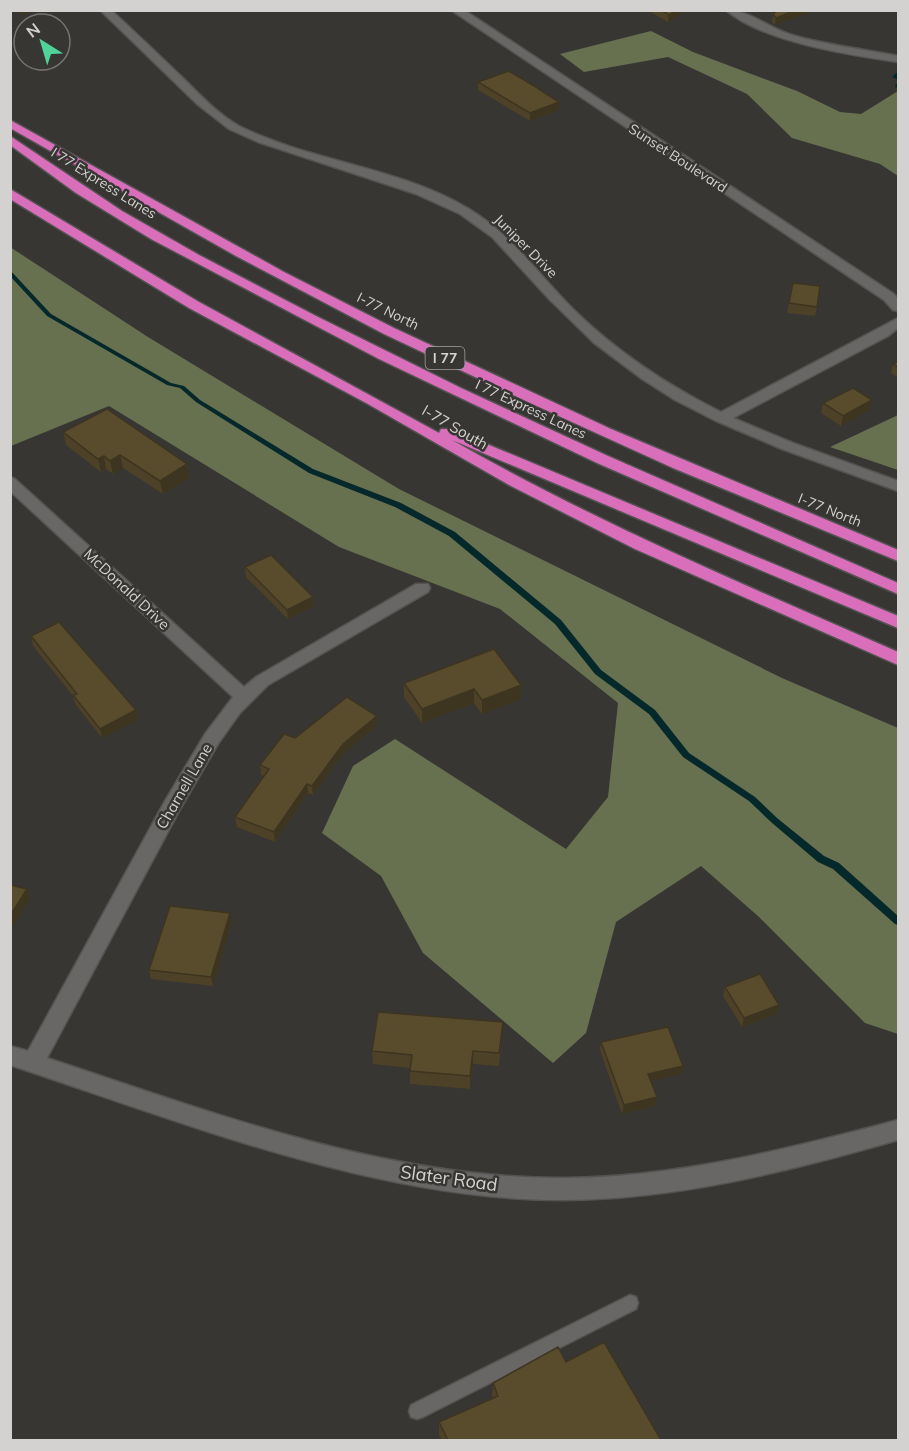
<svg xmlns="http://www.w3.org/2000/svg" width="909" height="1451" viewBox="0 0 909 1451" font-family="Mulish,sans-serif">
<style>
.forest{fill:#67704f}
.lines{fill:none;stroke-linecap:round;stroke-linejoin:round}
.stream{fill:#05292b;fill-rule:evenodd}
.lane-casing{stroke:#545352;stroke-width:3}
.street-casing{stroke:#545352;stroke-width:3}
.highway-casing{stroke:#545352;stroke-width:3}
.lane{fill:#686765;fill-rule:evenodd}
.street{fill:#686765;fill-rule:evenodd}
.highway{fill:#d96ebb;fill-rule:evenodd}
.wall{fill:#4d4127}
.shaded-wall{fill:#3e3520}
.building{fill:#594c2d;stroke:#3e3520;stroke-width:1.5}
.labels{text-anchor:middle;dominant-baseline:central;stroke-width:5;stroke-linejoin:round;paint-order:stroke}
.far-street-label{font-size:14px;fill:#d3d2d1;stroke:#373633}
.shield{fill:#373633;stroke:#a4a3a2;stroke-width:1.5}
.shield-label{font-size:14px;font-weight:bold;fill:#d3d2d1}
.street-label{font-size:15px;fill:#d3d2d1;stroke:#373633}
.near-street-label{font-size:18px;fill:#d3d2d1;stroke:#373633}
</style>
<rect width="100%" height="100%" fill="#373633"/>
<path class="forest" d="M 651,31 L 693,52 L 797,91 L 840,112 L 861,114 L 898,91 L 898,176 L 880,164 L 792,138 L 747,94 L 668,57 L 584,72 L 560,54 Z
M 10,247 L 148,337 L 399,489 L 782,678 L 898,728 L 898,1034 L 865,1023 L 759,917 L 701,866 L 616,922 L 586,1033 L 553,1063 L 423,953 L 381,876 L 322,833 L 353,766 L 395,739 L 566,849 L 608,797 L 618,703 L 500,609 L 339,547 L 109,406 L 11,446 Z
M 898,415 L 898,470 L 830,447 Z"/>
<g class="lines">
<path class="stream" d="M 896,73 L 898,73 L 898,80 L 892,77 Z
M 896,84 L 898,84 L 898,88 L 895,87 Z
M 10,270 L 51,314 L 171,383 L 184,386 L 200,400 L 313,469 L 401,503 L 455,532 L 561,620 L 601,670 L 655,710 L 689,753 L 755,797 L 777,818 L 824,856 L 839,863 L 898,916 L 898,925 L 895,924 L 833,869 L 818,862 L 771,822 L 749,801 L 683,757 L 649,714 L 595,674 L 555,624 L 449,536 L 395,507 L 309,473 L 196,402 L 180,388 L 167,385 L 47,316 L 10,276 Z"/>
<defs>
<path id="lane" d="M 630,1295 L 636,1297 L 638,1303 L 636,1309 L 423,1417 L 417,1419 L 411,1417 L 409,1411 L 411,1405 Z"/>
<path id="street" d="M 100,10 L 111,10 C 136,33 160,56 184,79 C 200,95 219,115 239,126 C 311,162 400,167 469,209 C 511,234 539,275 573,309 C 617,352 667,385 721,412 L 898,318 L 898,328 L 888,336 L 733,418 L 793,443 L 898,481 L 898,491 L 782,449 L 716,421 L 675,400 L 642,379 L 594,343 L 549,299 L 492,237 L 460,214 L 416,194 L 258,142 L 229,129 L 197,104 Z
M 451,10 L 464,10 L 894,294 L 898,299 L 898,311 L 893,310 L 884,300 Z
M 726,10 C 749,10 769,28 792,35 C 826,45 863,49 898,56 L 898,62 C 850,55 763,42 726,10 Z
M 10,477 L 15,479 L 244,687 L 256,677 L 416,584 L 428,584 L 430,588 L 428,592 L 268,685 L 240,713 L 218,744 L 179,811 L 47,1058 C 214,1113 387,1179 565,1178 C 678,1177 789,1149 898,1120 L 898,1140 C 790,1171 679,1199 565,1200 C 379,1201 185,1123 10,1065 L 10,1046 L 28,1051 L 165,801 L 205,734 L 233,697 L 10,491 Z"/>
<path id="highway" d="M 10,120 L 284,272 L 394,328 L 611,429 L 898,550 L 898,561 L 673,468 L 528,402 L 384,334 L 236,256 L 10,128 Z
M 10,136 L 122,211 L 199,255 L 316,316 L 461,388 L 608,456 L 898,583 L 898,594 L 597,463 L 379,359 L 151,239 L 76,193 L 10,145 Z
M 10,189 L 199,302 L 439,433 L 441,429 L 451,429 L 898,616 L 898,628 L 452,440 C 595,522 747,586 898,652 L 898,665 L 635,549 L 511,486 L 368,404 L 189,308 L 10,199 Z"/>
</defs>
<use href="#lane" class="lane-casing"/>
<use href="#street" class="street-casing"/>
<use href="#highway" class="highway-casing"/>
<use href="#lane" class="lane"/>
<use href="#street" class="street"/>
<use href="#highway" class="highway"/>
</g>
<path class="wall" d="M 647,10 L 688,10 L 668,22 Z
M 778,10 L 775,25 L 772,22 L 773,14 Z
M 478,82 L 541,91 L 559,110 L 530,121 L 478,90 Z
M 793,283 L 817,307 L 815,316 L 787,313 Z
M 898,361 L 898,378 L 891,373 L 893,364 Z
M 823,403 L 870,410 L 841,426 L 821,413 Z
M 63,432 L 187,464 L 189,478 L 163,494 L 123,468 L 113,474 L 106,469 L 101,472 L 66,445 Z
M 245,567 L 313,597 L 314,606 L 288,619 L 246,577 Z
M 31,636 L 136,710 L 138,720 L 102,738 L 76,705 L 73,696 L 33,646 Z
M 494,649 L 521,699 L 482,714 L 474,703 L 422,723 L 404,697 L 404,683 Z
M 377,726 L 344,753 L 313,795 L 308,793 L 275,842 L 237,827 L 235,817 L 264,776 L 261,775 L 260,765 L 295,738 Z
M 230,913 L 232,922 L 213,986 L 151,979 L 149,970 Z
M 725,987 L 779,1005 L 777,1014 L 742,1027 L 723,996 Z
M 503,1022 L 499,1066 L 473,1064 L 470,1089 L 410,1084 L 410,1068 L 373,1064 L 372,1051 Z
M 601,1042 L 683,1066 L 681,1074 L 651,1081 L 657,1097 L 655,1106 L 622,1114 L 600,1050 Z
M 566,1362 L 661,1440 L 442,1440 L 439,1435 L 439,1422 L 493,1398 L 492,1396 L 493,1383 Z"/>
<path class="shaded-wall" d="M 21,10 L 39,10 L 22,15 Z
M 676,10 L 688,10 L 668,22 L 669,15 Z
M 796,10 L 816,10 L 775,25 L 776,18 Z
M 559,102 L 559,110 L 530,121 L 530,113 Z
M 872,400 L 870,410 L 841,426 L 843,416 Z
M 120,455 L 123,468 L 113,474 L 110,461 Z
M 104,456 L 106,469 L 101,472 L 98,459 Z
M 187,464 L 189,478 L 163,494 L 160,481 Z
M 313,597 L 314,606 L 288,619 L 287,610 Z
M 521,685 L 521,699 L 482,714 L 482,700 Z
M 474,689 L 474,703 L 422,723 L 422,709 Z
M 136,710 L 138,720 L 102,738 L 100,729 Z
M 377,716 L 377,726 L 344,753 L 313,795 L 312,786 L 343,744 Z
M 307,784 L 308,793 L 275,842 L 274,832 Z
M 27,889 L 30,899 L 10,931 L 10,916 Z
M 230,913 L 232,922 L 213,986 L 211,977 Z
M 779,1005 L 777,1014 L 742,1027 L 744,1018 Z
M 473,1051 L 473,1064 L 470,1089 L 470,1076 Z
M 683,1066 L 681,1074 L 647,1082 L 648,1074 Z
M 657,1097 L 655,1106 L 622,1114 L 624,1105 Z"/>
<path class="building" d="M 661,10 L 676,10 L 669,15 Z
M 778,10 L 796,10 L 776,18 L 773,14 Z
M 509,71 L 541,90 L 540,90 L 559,102 L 530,113 L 478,82 Z
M 793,283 L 820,286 L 817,307 L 789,303 Z
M 898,361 L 898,367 L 893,364 Z
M 853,388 L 872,400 L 843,416 L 823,403 Z
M 107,409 L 187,464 L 160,481 L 120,455 L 110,461 L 104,456 L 98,459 L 63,432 Z
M 271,555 L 313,597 L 287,610 L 245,567 Z
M 59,622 L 136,710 L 100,729 L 73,695 L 77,694 L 31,636 Z
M 494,649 L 521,685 L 482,700 L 474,689 L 422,709 L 404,683 Z
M 347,697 L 377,716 L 343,744 L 312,786 L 307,784 L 274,832 L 235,817 L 269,769 L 260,765 L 284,734 L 295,738 Z
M 10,885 L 27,889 L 10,916 Z
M 170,906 L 230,913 L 211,977 L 149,970 Z
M 760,974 L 779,1005 L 744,1018 L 725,987 Z
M 378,1012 L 503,1022 L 499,1053 L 473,1051 L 470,1076 L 410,1071 L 412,1055 L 372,1051 Z
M 668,1027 L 683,1066 L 648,1074 L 657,1097 L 624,1105 L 601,1042 Z
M 604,1342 L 661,1440 L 448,1440 L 439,1422 L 498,1396 L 493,1383 L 558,1347 L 566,1362 Z"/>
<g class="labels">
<g class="far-street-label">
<text transform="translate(678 158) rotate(33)">Sunset Boulevard</text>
<text transform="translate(104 183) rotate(32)">I 77 Express Lanes</text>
<text transform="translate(526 246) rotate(45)">Juniper Drive</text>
<text transform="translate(388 311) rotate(26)">I-77 North</text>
<text transform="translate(531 409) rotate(25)">I 77 Express Lanes</text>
<text transform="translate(830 510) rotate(22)">I-77 North</text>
</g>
<rect class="shield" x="425.5" y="347" width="39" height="22" rx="4.5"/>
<g class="shield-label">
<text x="445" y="358">I 77</text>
</g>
<g class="street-label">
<text transform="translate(455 427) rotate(30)">I-77 South</text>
<text transform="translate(127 589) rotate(43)">McDonald Drive</text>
<text transform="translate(184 786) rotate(-60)">Charnell Lane</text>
</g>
<g class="near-street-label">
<text transform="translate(449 1178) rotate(8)">Slater Road</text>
</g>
</g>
<rect width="909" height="1451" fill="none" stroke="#d3d2d1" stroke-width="24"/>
<g transform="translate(42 42) rotate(323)"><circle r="28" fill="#373633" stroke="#757472" stroke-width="1.5"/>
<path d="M0-4.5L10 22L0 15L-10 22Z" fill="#50d398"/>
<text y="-9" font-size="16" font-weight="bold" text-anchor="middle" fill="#d3d2d1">N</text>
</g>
</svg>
